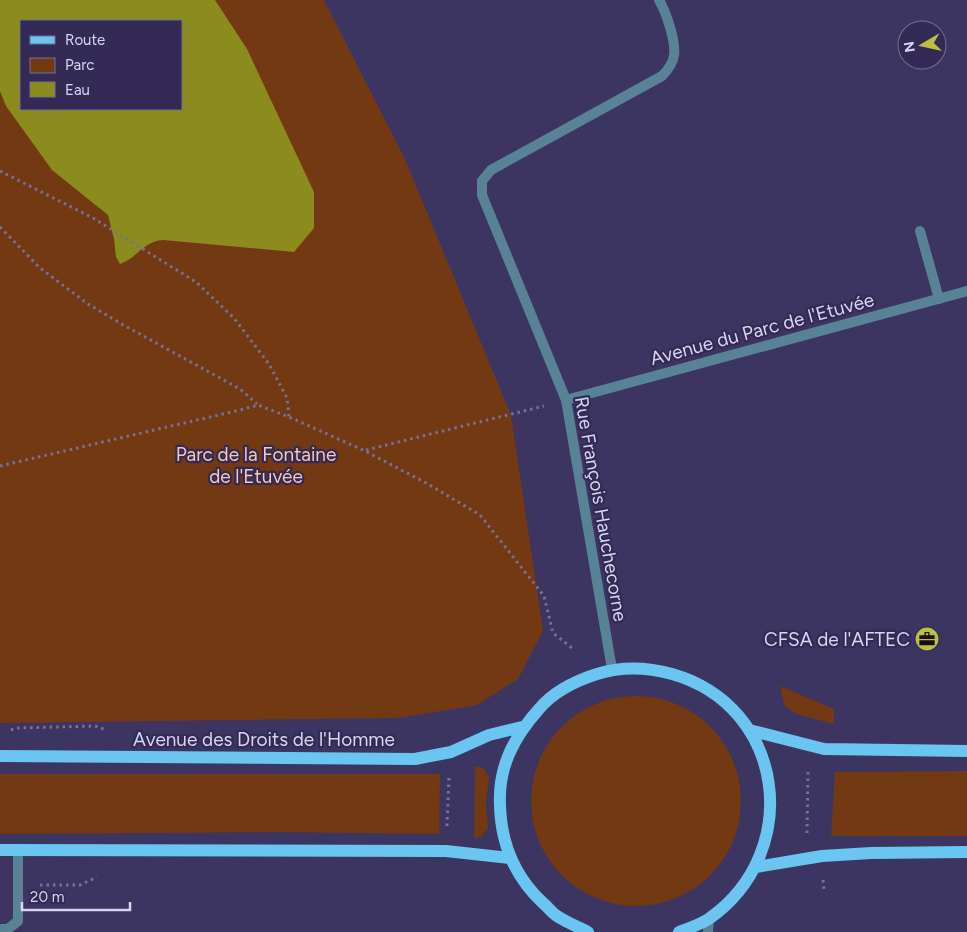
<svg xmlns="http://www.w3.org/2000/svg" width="967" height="932" viewBox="0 0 967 932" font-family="Figtree,sans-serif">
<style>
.green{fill:#723912;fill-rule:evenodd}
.water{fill:#8b8c1d;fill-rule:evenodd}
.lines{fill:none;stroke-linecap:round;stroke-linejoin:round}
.path{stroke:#777197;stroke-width:3;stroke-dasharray:2.5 4;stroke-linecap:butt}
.lane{stroke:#588397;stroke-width:10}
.street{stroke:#588397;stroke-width:10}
.primary{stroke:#6ac6f1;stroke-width:12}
.labels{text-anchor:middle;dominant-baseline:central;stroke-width:4.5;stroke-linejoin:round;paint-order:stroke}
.street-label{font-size:19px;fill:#d8d5f1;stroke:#332a56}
.park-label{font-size:19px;fill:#f7c9b0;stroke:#332a56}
.poi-label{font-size:19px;fill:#d8d5f1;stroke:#332a56;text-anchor:end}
</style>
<rect width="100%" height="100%" fill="#3d3561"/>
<path class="green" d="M 0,0 L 324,0 L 405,159 L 511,415 L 543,631 L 518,679 L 477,705 L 397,718 L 0,723 ZM 21,21 L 181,21 L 181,109 L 21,109 Z
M 780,686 L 834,709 L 834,724 L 796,714 L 784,705 Z
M531 801a105 105 0 1 1 210 0a105 105 0 1 1-210 0Z
M 475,766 L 483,768 L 489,777 L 486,803 L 488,828 L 481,836 L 474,838 Z
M 967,771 L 967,836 L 831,836 L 835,772 Z
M 0,774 L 440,774 L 439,834 L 275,832 L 0,834 Z"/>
<path class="water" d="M 0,0 L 215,0 L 247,49 L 314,192 L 314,228 L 294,252 L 163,240 C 144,241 137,258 120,264 L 116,257 L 114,239 L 108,215 L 52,170 L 6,106 L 0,91 ZM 21,21 L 181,21 L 181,109 L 21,109 Z"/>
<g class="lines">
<path class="path" d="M 0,171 L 93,218 L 196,282 L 234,318 L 269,364 L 287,398 L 289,417
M 0,227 L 40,268 L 88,304 L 127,327 L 240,389 L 257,404
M 366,450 L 544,406
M 0,466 L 240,410 L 258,405 L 289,417 L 365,451 L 428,484 L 480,515 L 544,596 L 553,633 L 572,648
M 11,730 L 16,728 L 95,726 L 106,730
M 447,826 L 449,777
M 807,833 L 808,770
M 823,880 L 824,891
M 40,885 L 80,885 L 97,877"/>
<path class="lane" d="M 920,231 L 939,299
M 0,929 L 8,929 L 18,921 L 18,850"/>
<path class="street" d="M 566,400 L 967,291
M 612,669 L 566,400 L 482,195 L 482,181 L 491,170 L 662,76 C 668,70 673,64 674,55 C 676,41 666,12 659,0
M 708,932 L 709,919"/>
<path class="primary" d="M 749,730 L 824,749 L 967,751
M 0,756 L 415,759 L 451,752 L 489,735 L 522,727
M 0,850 L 446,851 L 510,858
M 756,867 L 822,856 L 871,853 L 967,852
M 588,932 C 578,927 566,922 557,916 C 552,913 548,907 543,903 C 514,876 501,844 500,805 C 498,767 514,737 539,709 C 554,691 575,681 597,674 C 622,666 647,667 672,674 C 785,706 804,851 710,918 C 702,924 689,928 679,932"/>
</g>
<defs>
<symbol id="office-disc" viewBox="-11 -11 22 22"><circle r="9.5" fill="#bdbf43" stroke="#332a56"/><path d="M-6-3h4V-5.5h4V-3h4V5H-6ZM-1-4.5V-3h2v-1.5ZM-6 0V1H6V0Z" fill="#111"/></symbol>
</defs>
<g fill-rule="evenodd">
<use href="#office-disc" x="913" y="625" width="28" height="28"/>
</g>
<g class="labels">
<g class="street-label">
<text transform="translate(762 329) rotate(-15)">Avenue du Parc de l'Etuvée</text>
<text transform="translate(601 509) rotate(80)">Rue François Hauchecorne</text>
<text x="264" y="739">Avenue des Droits de l'Homme</text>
</g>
<g class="park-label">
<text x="256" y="454">Parc de la Fontaine<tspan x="256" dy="22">de l'Etuvée</tspan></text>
</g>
<g class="poi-label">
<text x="910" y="639">CFSA de l'AFTEC</text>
</g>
</g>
<rect x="20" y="20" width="162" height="90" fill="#332a56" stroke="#756e94"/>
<rect x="30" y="36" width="25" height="8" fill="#6ac6f1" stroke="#756e94"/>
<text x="65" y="45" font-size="15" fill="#d8d5f1">Route</text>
<rect x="30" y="58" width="25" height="15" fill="#723912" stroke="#756e94"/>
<text x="65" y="70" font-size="15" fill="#d8d5f1">Parc</text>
<rect x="30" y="82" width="25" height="15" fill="#8b8c1d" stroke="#756e94"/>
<text x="65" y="95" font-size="15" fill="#d8d5f1">Eau</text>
<g transform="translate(922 45) rotate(261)"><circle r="24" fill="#332a56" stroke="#756e94"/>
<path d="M0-4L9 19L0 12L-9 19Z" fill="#bdbf43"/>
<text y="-8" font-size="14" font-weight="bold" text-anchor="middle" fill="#d8d5f1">N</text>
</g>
<path d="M22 902v8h108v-8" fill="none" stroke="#d8d5f1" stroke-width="2.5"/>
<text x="30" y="902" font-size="15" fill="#d8d5f1" stroke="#332a56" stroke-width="4" paint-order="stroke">20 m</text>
</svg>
